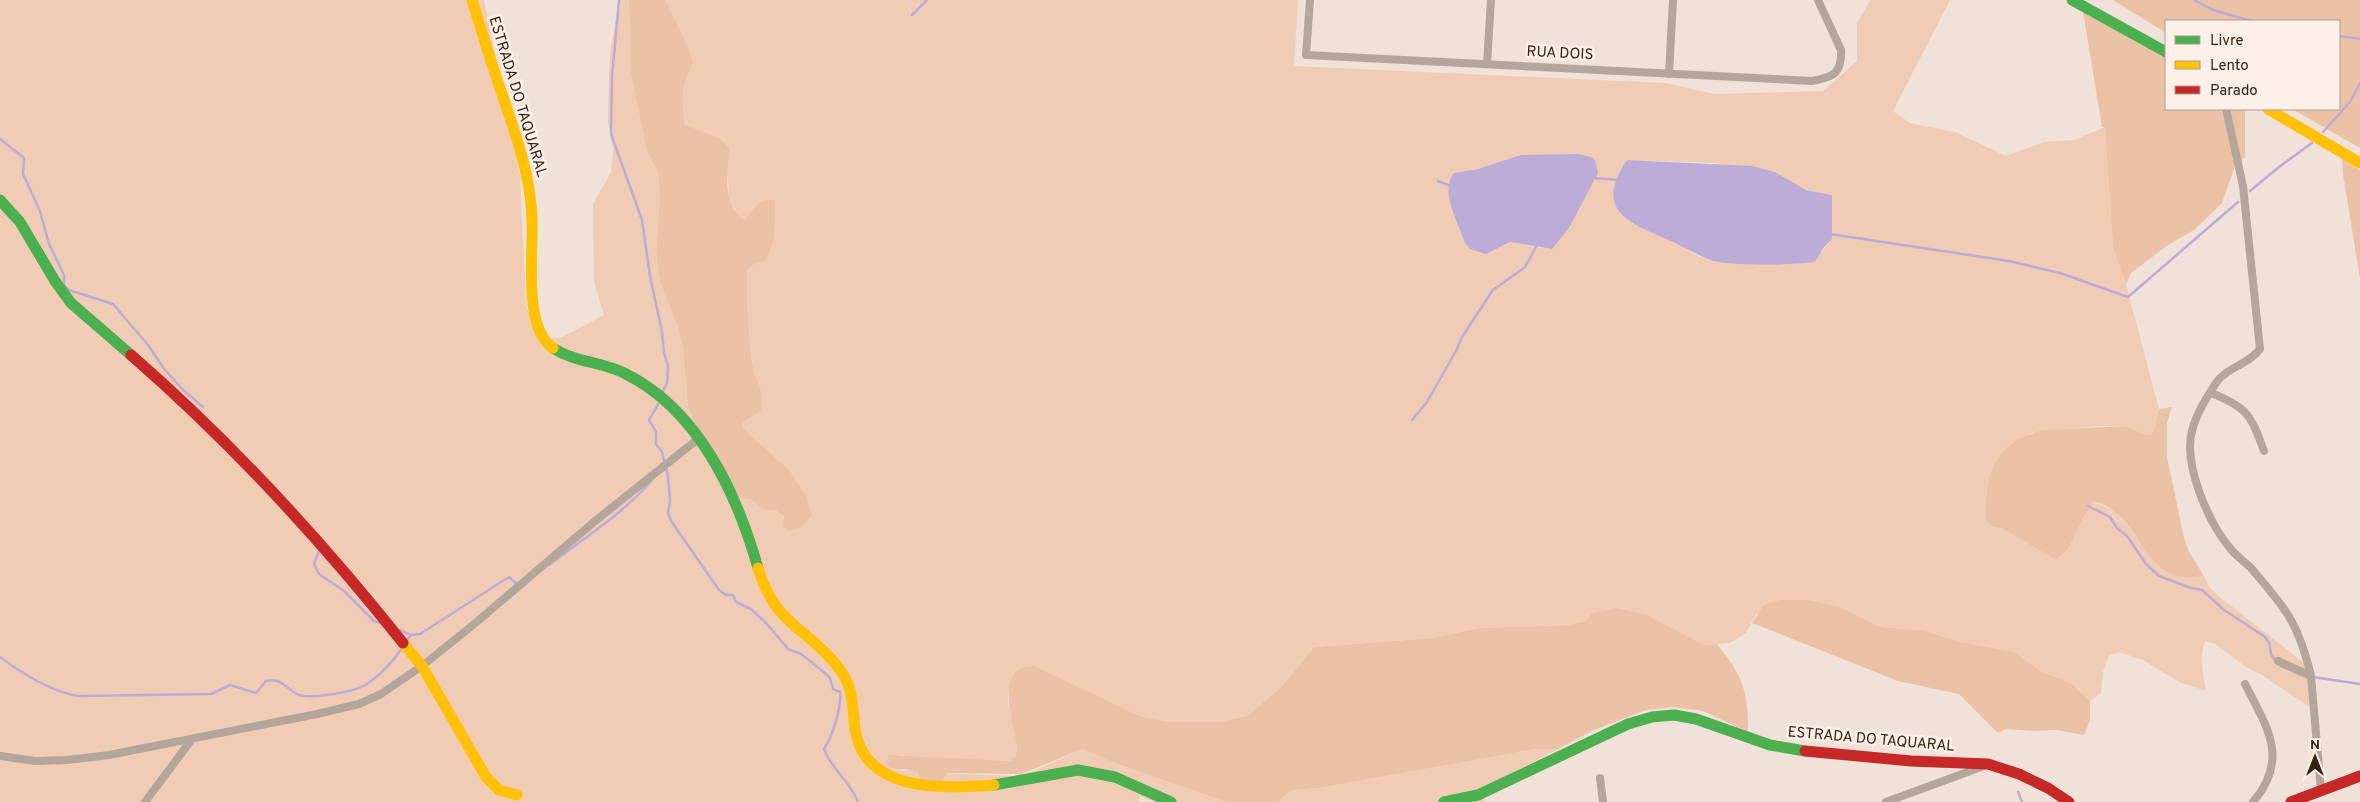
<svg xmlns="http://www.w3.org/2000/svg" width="2360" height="802" viewBox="0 0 2360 802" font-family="Overpass,sans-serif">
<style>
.green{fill:#f1ccb4;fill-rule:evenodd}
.forest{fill:#ecc2a6}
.water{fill:#bcacd8}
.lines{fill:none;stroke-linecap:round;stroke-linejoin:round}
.stream{stroke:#bcacd8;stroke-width:2.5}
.street{stroke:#b5a69b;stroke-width:8}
.fast{stroke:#4caf50;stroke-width:11}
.slow{stroke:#ffc107;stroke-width:11}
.jam{stroke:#c62828;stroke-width:11}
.labels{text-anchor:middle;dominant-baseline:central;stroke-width:5;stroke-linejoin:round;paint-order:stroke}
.street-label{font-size:15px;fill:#372111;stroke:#fdf0e8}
</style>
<rect width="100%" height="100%" fill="#f0e2d9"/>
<path class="green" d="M 0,0 L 484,0 L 520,175 L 526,305 L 532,321 L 547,339 L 562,337 L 604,315 L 594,282 L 593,204 L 611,172 L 613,149 L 608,121 L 609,71 L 611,45 L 617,16 L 618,0 L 629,0 L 630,69 L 647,152 L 658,172 L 660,197 L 656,254 L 660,282 L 677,325 L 683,348 L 688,407 L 726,493 L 752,500 L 757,505 L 766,510 L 776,510 L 784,517 L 783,525 L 789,470 L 743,428 L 741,423 L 761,411 C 766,393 755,384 753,367 C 748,335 747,302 747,270 L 757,262 L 763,200 L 745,220 L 739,216 L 729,201 L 728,178 L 719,138 L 685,126 C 682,98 680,89 693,63 L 665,0 L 1298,0 L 1294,66 L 1665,83 L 1715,94 L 1823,91 L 1857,61 L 1857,23 L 1870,0 L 1950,0 L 1893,111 L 1910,123 L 1955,132 L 2006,156 L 2044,142 L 2074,140 L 2105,127 L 2113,248 L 2126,284 L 2159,409 L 2155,427 L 2152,435 L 2144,434 L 2126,426 L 2099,426 L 2031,433 L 1994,464 L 1989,477 L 1985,507 L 1993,527 L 2003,529 L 2056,560 C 2076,547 2078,519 2094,502 L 2117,512 L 2155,561 L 2189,577 L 2204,576 L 2209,587 L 2221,598 L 2303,662 L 2308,669 L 2309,707 L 2262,675 L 2246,667 L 2215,644 L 2205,641 C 2199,658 2203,673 2206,691 L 2179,682 L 2143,660 L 2119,652 L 2109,656 L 2103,672 L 2101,693 L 2090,701 L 2071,683 L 2040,671 L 2015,652 L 1961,642 L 1922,630 L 1881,627 L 1841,607 L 1756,614 L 1746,633 L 1730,643 L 1704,645 L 1683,635 L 1586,621 L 1568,625 L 1479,628 L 1433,638 L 1314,647 L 1282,686 L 1247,716 L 1219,722 L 1169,722 L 1140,716 L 1035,666 C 1017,666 1007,683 1008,701 C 1009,711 1014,721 1016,731 C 1017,739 1017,747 1016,755 L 1010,761 L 918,758 L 900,755 L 901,771 L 913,769 L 919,772 L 1013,776 L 1031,772 L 1083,749 L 1112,762 L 1226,802 L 1155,802 L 1139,796 L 1139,802 L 0,802 ZM 1627,160 L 1714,163 L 1775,172 L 1806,190 L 1832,195 L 1832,239 L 1818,256 L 1807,263 L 1718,262 L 1698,256 L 1680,245 L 1615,183 ZM 1483,168 L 1549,249 L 1510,242 L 1491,251 L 1454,173 Z
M 1536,749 L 1558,749 L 1481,789 L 1485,802 L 1278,802 L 1292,790 L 1319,788 Z"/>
<path class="forest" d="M 629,0 L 665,0 L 688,47 L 693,63 C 680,89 682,97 685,125 L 719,138 L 729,148 C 728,173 721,205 745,220 C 753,210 761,195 775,201 C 775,222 777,244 764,262 L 757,262 L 747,270 C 747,303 748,335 753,367 C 756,384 766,392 761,411 L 742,423 L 743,428 L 789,470 L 806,496 L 812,515 L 802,527 L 787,531 L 783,525 L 784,517 L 776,510 L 766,510 L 757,505 L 752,500 L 726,494 L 688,407 L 683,348 L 677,325 L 660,282 L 656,254 L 660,197 L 658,172 L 647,152 L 630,69 Z
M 2113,0 L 2360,0 L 2360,148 L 2292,109 L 2339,109 L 2339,21 L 2166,21 L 2166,33 Z
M 2083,12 L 2166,58 L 2166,109 L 2245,109 L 2245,157 L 2235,166 L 2222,203 L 2194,230 L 2168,245 L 2131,273 L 2126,284 L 2113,248 L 2105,127 L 2102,127 Z
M 2342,158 L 2360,170 L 2360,278 L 2343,174 Z
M 2172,407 L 2167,423 L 2167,457 L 2184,538 L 2189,552 L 2204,576 C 2195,577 2185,578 2176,576 C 2139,563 2134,509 2094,502 C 2078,519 2076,547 2056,560 L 2003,529 L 1993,527 L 1986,520 L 1985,507 L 1989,477 L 1994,464 L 2006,448 L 2018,439 L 2042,430 L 2126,426 L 2144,434 L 2151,435 L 2155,427 L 2159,409 Z
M 1780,600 L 1807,600 L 1841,607 L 1881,627 L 1922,630 L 1961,642 L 2015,652 L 2040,671 L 2071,683 L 2090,701 L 2090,720 L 2084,735 L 2056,730 L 2034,731 L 2006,729 L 1998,733 L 1959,694 L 1898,681 L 1752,623 L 1764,605 Z
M 1616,608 L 1647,615 L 1704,645 L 1717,644 C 1742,674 1749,693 1748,732 L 1703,711 L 1674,707 L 1646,710 L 1594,730 L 1558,749 L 1536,749 L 1319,788 L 1292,790 L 1278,802 L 1226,802 L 1112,762 L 1083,749 L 1021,774 L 951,773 L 947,773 L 942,781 L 926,786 L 919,776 L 919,772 C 910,768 899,770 889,767 L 887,761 L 889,755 L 1010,761 L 1016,755 L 1017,748 C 1015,723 991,665 1035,666 L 1140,716 L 1169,722 L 1219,722 L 1247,716 L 1282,686 L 1314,647 L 1433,638 L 1479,628 L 1568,625 L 1586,621 L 1591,614 Z"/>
<path class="water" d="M 1578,154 L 1591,157 L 1595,160 L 1598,173 L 1569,228 L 1552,249 L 1510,242 L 1486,254 L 1470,249 L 1465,243 C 1459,224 1439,191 1454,173 L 1478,169 L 1521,155 Z
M 1627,160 L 1752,166 L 1775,172 L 1806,190 L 1832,195 L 1832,239 L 1824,247 L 1815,262 C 1791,265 1743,266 1719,262 C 1702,259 1689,249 1673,242 C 1631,223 1592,213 1627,160 Z"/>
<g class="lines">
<path class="stream" d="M 619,0 L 612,77 L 611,134 L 642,220 L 650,276 L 662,332 L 664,353 L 668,366 L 667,383 L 662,393
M 2194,0 L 2213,10 L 2252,21
M 912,15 L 927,0
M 2339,36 L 2360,39
M 2323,132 L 2350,102 L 2360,83
M 0,139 L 24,158 L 23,174 L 40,211 L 49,244 L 64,275 L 64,286 L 69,290 L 113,304 L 148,345 L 165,370 L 182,389 L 203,407
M 1592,178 L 1619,180
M 1438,181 L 1451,186
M 2250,191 L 2279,167 L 2312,143
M 1830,234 L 2009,261 L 2060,273 L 2128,297 L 2238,202
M 660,401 L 649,420 L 656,432 L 656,444 L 662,452 L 668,476 L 670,501 L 668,513 L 671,521 L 719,590 L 726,595 L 733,595 L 736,602 L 751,609 L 767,624 L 788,649 L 801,654 L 825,673 L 830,678 L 833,689 L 840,692 C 842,707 832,737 824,749 C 831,769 851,782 858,802
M 1412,420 L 1427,402 L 1456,351 L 1462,337 L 1493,290 L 1525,267 L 1537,245
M 2088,506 L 2110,517 L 2117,528 L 2127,536 L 2146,564 L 2159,576 L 2191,588 L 2202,590 L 2224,610 L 2264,636 L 2269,642 L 2271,654 L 2277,663
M 319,551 L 314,564 L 319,574 L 344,591 L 374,621 L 383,624
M 549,565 C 585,537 623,514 652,480
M 400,630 L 411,635 L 420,634 L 509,577 L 518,585
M 406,642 L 411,635
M 0,657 C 21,673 52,692 78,696 L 211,694 L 230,685 L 256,693 L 266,681 C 280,677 286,688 297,694 C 309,700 353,692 365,685 C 379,677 394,660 403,647
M 2281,666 L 2301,675
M 2313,677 L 2360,684
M 2018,792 L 2022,802"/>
<path class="street" d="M 1310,0 L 1306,55 L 1812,81 C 1833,77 1842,74 1841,50 L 1818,0
M 1487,64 L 1491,0
M 1669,74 L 1673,0
M 2226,109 L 2243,186 L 2260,349 C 2248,365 2227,367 2216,383 C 2207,397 2196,414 2192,431 C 2183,464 2208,521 2229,547 C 2235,555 2244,561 2251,568 C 2263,582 2276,597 2286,612 C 2299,631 2306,655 2311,676
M 2211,393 C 2247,407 2251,415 2264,451
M 2278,661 L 2311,676 L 2321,791
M 2245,684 C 2267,727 2290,759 2253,802
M 0,756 L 35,761 L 67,760 L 109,755 L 317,714 L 359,704 L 381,694 L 422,666 L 473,625 L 595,521 L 698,439
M 1600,778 L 1603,802
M 145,802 L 192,739
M 1886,802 L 1984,766"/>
<path class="fast" d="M 2072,0 L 2166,52
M 0,200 L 20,222 L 55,281 L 71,303 L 131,355
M 553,348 C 574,362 602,362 624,373 C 698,409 737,494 758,568
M 994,785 L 1078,770 L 1115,777 L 1171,802
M 1444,802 L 1478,795 L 1628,724 L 1652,717 L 1674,715 L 1696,719 L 1770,745 L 1805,751"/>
<path class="slow" d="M 472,0 C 481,29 490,59 500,88 C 514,129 530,172 532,217 C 534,251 522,327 553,348
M 2268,109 L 2360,163
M 758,568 C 776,627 806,626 838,667 C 854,687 852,704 855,728 C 864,794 944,788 994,785
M 403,643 L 422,666 L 486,777 L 499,790 L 517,795"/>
<path class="jam" d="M 131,355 C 231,442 321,540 403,643
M 1805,751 L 1911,761 L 1988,764 L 2019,774 L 2048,788 L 2069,802
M 2291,802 L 2360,776"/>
</g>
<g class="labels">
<g class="street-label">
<text transform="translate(1560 54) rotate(3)">RUA DOIS</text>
<text transform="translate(517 97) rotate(73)">ESTRADA DO TAQUARAL</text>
<text transform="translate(1871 740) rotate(5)">ESTRADA DO TAQUARAL</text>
</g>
</g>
<rect x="2165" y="20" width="175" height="90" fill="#fdf0e8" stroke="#ae9d92"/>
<rect x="2175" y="36" width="25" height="8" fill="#4caf50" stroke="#ae9d92"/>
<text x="2210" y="45" font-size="15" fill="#372111">Livre</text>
<rect x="2175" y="61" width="25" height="8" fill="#ffc107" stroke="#ae9d92"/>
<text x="2210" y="70" font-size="15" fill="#372111">Lento</text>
<rect x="2175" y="86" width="25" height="8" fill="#c62828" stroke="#ae9d92"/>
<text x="2210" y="95" font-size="15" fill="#372111">Parado</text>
<g transform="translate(2315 757)" stroke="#fdf0e8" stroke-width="4" paint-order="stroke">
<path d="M0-4L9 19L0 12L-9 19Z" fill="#372111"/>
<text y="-8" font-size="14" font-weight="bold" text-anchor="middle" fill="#372111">N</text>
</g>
</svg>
